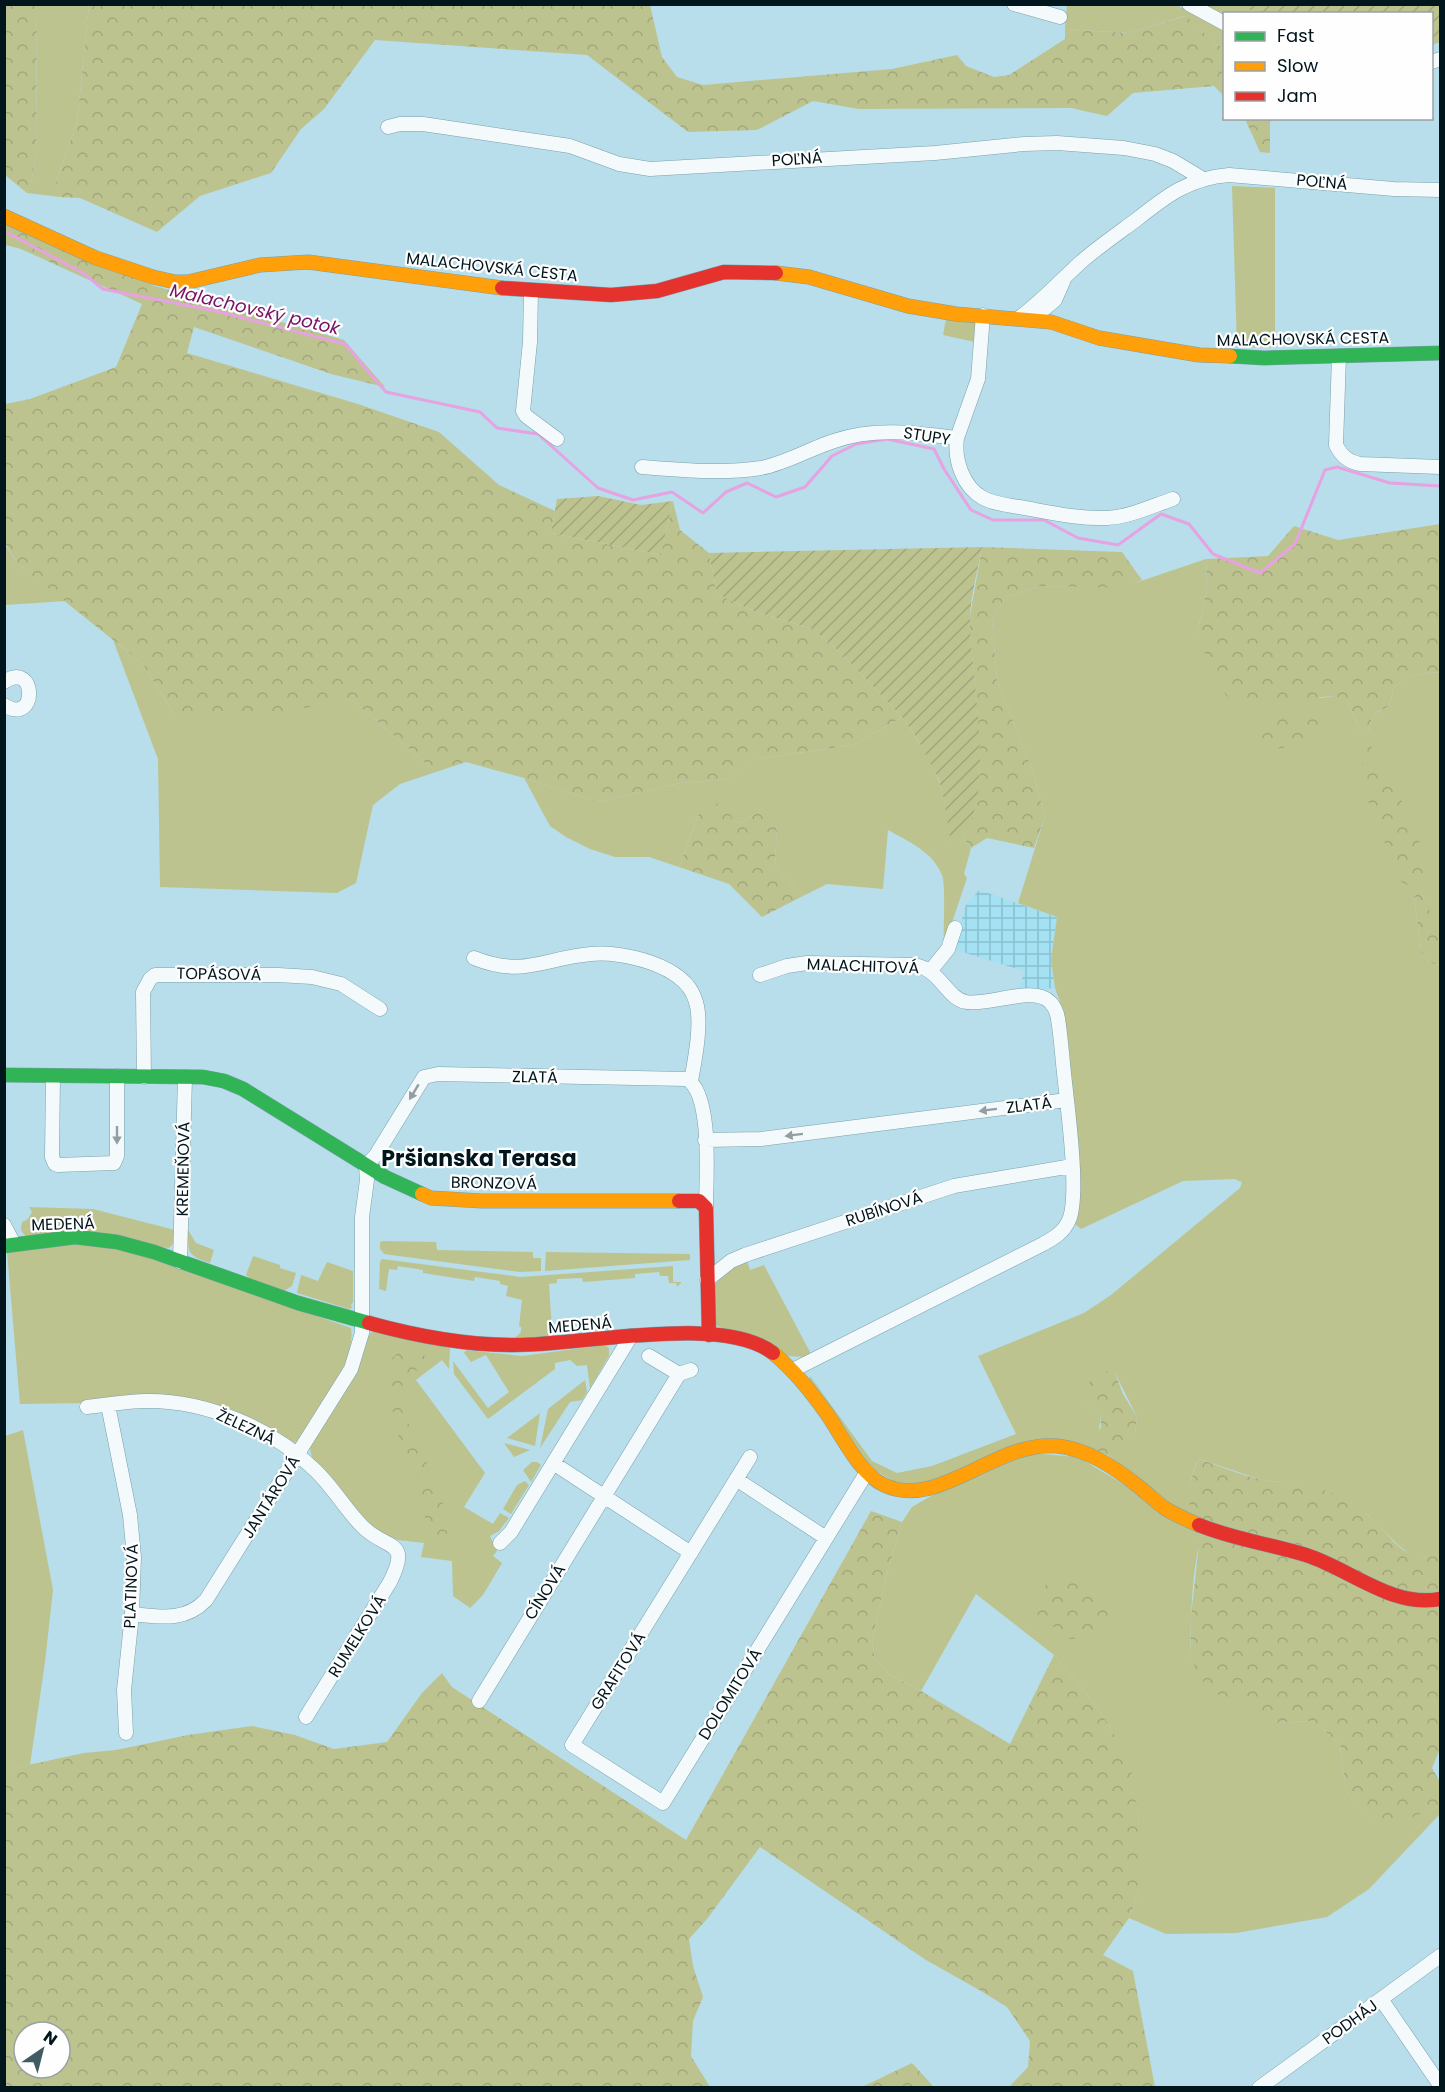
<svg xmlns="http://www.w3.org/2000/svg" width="1445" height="2092" viewBox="0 0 1445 2092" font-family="Poppins,sans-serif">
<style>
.industrial{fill:url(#industrial-grid)}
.grass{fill:#bdc38f}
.forest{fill:url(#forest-crowns);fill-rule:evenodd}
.garden{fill:url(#garden-furrows)}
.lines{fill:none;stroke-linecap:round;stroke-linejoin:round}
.stream{stroke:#e7a2e1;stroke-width:3}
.street-casing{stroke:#7ba0aa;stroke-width:15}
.fast-casing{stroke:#7ba0aa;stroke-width:15}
.slow-casing{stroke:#7ba0aa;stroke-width:15}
.jam-casing{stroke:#7ba0aa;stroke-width:15}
.street{stroke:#f4fafc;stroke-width:14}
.fast{stroke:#30b455;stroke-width:14}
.slow{stroke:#ff9f0a;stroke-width:14}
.jam{stroke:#e5322d;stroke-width:14}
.oneway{fill:#929ea2}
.labels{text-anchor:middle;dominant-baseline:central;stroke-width:4.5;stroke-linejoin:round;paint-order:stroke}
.street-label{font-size:16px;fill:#00151c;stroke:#fefefe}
.water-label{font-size:18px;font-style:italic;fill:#791365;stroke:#fefefe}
.district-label{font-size:22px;font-weight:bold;fill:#00151c;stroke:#fefefe}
</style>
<defs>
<pattern id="industrial-grid" width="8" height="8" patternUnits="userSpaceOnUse" patternTransform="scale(1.5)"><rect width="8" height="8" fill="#a4e1f3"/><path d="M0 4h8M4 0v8" fill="none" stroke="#8bc0d0"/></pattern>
<pattern id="forest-crowns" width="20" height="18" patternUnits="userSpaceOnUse" patternTransform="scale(1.5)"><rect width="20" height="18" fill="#bdc38f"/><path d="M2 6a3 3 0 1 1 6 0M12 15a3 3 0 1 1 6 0" fill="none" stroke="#a1a77b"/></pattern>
<pattern id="garden-furrows" width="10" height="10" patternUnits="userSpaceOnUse" patternTransform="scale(1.5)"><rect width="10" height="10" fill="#bdc38f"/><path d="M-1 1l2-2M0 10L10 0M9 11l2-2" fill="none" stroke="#a1a77b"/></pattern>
</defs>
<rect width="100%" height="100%" fill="#b7deea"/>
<path class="industrial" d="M 979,890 L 1057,917 L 1051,960 L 1055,988 L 1019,991 L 1024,971 L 953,949 L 966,905 Z"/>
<path class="grass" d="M 37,5 L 89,5 L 77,122 L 56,182 L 60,197 L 27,193 L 32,179 L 36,152 Z
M 1067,5 L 1176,5 L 1224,29 L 1224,47 L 1216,44 L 1185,16 L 1128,33 L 1065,29 Z
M 1200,5 L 1234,5 L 1259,13 L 1224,14 L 1224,17 Z
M 1232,186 L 1275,188 L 1275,347 L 1237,348 Z
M 946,319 L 976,321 L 975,342 L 943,335 Z
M 4,543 L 18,564 L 66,601 L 5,605 Z
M 1206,559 L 1207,589 L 1197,634 L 1319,698 L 1339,696 L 1347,700 L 1361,733 L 1369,733 C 1370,729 1370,722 1372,718 C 1381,703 1389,719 1393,689 C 1407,675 1421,673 1440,672 L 1440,944 L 1425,902 L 1421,895 L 1414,897 L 1422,956 L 1431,963 L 1440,965 L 1440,1554 L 1432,1558 L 1412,1556 L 1397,1544 L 1368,1515 L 1300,1484 L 1262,1480 L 1199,1459 C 1189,1474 1189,1498 1192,1515 L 1173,1505 L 1109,1456 L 1135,1434 L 1137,1417 L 1115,1373 L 1087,1405 L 1100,1414 C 1101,1428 1096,1436 1096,1450 L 1076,1443 L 932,1482 L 898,1484 L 871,1468 L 809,1379 L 810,1376 L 872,1461 L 897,1473 L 932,1466 L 1016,1434 L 978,1356 L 1084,1313 L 1111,1295 L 1240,1188 L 1242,1182 L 1234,1179 L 1183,1181 L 1081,1229 L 1074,1223 L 1068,1056 L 1062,1008 L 1055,988 L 1051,960 L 1057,917 L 1018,903 L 1045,816 L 1032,769 L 997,681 L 992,621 L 1005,597 L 1040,586 L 1123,587 Z
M 113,640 L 142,663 L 174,714 L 352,700 L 436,772 L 400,784 L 373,805 L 356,883 L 337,893 L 160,887 L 158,759 Z
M 902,717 C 916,737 931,759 939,782 C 946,802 948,822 951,842 L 962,836 L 971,848 L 964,874 L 967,878 L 944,946 C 943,932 946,884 942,875 C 933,852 908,841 888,830 L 883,889 L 827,884 L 803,896 L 775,867 L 777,824 L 760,811 L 741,823 L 699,813 L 679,867 L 649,857 L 615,857 L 590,849 L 566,837 L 550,826 L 524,778 L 597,802 L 680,783 L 726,779 L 756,759 L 853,745 Z
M 29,1207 L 93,1209 L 175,1230 L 173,1244 L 169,1248 L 27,1237 C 21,1232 20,1230 22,1222 L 28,1219 L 32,1212 Z
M 188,1230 L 196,1243 L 214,1250 L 210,1263 C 187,1255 188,1253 188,1230 Z
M 383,1241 L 436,1242 L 437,1250 L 533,1252 L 533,1258 L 541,1258 L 541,1271 L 520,1272 L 384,1254 L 380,1249 L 380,1242 Z
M 71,1244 L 117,1246 L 351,1328 C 357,1363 315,1414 296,1443 L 217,1406 L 88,1403 L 20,1404 L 7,1252 Z
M 546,1252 L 690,1254 L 690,1260 L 545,1271 Z
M 253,1256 L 280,1265 L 280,1268 L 296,1273 L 292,1286 L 284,1291 L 250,1279 L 246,1275 Z
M 382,1259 L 521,1277 L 673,1266 L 673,1282 L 681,1282 L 681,1283 L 677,1287 L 676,1283 L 669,1283 L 668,1276 L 660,1276 L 659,1272 L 635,1274 L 635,1278 L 583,1282 L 582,1278 L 557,1279 L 557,1283 L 549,1284 L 552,1331 L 546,1338 L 515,1338 L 521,1332 L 521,1327 L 519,1326 L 522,1300 L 506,1296 L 508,1286 L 500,1284 L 500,1281 L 475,1277 L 474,1281 L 423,1273 L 423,1270 L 398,1266 L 397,1270 L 389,1269 L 386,1291 L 379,1289 L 380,1262 Z
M 747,1261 L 750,1270 L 764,1265 L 811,1354 L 803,1357 L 787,1356 L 715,1325 L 713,1286 L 733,1266 Z
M 327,1262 L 353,1271 L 353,1302 L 351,1305 L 352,1308 L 349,1309 L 297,1293 L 301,1275 L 318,1281 Z
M 373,1331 L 450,1348 L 449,1369 L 442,1360 L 416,1380 L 485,1473 L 464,1507 L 493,1524 L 500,1513 L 509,1518 L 499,1531 L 490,1536 L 497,1551 L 493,1556 L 502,1563 L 483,1595 L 470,1608 L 453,1596 L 452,1561 L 421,1557 L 424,1543 L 398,1540 L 380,1533 L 365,1521 L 337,1484 L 312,1458 L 310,1448 L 312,1441 L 367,1337 Z
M 604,1345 L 609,1348 L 609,1356 L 590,1388 L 587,1365 L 577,1366 L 570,1360 L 555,1363 L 555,1369 L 488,1419 L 454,1374 L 453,1361 L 488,1408 L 509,1392 L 486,1355 L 471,1362 L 464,1353 L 466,1350 L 522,1356 Z
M 585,1380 L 587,1392 L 582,1400 L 570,1402 L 540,1448 L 548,1409 Z
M 540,1413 L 535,1446 L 507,1438 Z
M 23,1430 L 53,1590 L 45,1662 L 30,1765 L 14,1768 L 5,1782 L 5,1436 Z
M 504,1443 L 530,1450 L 514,1457 Z
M 1031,1453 L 1078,1457 L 1203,1532 C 1191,1566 1191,1622 1190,1658 L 1275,1723 L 1313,1721 L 1340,1744 L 1346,1791 L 1381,1829 L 1440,1806 L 1440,1814 L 1369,1889 L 1327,1917 L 1236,1933 L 1166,1934 L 1129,1918 L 1139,1891 L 1139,1821 L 1129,1763 L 1109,1725 L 1083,1689 L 1054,1655 L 976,1594 L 921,1691 L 890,1675 L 875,1659 L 872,1642 L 886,1577 L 902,1522 L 912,1507 L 931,1496 L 1011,1459 Z
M 532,1462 L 537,1462 L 541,1465 L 531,1482 L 523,1470 Z
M 525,1481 L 529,1485 L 511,1514 L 503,1509 L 517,1485 Z"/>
<path class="forest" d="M 4,5 L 37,5 L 36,152 L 32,179 L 27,193 L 5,175 Z
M 89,5 L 650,5 L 662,57 L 677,77 L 703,85 L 892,69 L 957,55 L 966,66 L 994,77 L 1009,75 L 1065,39 L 1065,29 L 1128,33 L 1186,16 L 1216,44 L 1224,47 L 1224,96 L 1214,86 L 1133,93 L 1107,116 L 1071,108 L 859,109 L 813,101 L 757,130 L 688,132 L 587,55 L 375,40 L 324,109 L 301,129 L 271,173 L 200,196 L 157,232 L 80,198 L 60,197 L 56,182 L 77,122 Z
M 1245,119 L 1273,119 L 1270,122 L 1270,153 L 1260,152 Z
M 5,223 L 155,286 L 344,340 L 385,387 L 331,374 L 194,327 L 187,353 L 358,404 L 439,432 L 499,485 L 555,511 L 551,533 L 661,555 L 673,501 L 680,530 L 709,553 L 717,594 L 756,612 L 813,629 L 842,654 L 902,717 L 853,745 L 757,759 L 726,779 L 680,783 L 597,802 L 524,778 L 466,762 L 436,772 L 352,700 L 249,717 L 174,714 L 142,663 L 18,564 L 5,543 L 5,404 L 30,399 L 116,367 L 142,304 L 21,249 L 5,245 Z
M 1440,524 L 1440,672 C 1422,673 1407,675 1393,689 C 1389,719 1380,703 1372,718 C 1370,722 1370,729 1369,733 L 1366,735 L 1361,733 L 1347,700 C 1329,691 1305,702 1286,704 C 1269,707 1251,706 1234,706 L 1217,683 L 1197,634 L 1207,589 L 1206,559 L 1268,556 L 1294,526 L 1338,540 Z
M 982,547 L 1122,552 L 1142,580 L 1123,588 L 1040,586 L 1005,597 L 992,621 L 997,681 L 1032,769 L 1045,816 L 1034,848 L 987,838 L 971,848 L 962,836 L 974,814 L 980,772 L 977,708 L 969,622 Z
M 1305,711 L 1316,714 L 1323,722 C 1323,726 1322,730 1319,734 C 1313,739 1278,751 1271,749 C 1259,746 1249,724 1264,718 C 1270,715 1276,717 1282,716 C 1290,716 1298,713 1305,711 Z
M 1366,744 L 1371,746 L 1401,799 L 1423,851 L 1425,860 L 1422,880 L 1419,883 L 1407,885 L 1400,881 L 1366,796 L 1361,753 L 1362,747 Z
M 714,803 L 728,807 L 733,821 L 741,823 L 760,811 L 772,814 L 777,824 L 775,867 L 803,896 L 762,917 L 729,884 L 679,867 L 699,813 Z
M 1417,894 L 1421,895 C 1434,915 1442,942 1440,965 L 1431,963 L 1422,956 L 1414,897 Z
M 399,1352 L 421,1353 L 426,1357 C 421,1373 407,1373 403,1384 C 401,1388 400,1398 400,1403 C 401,1411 408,1421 411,1429 C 424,1459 449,1501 447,1534 L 440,1537 L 432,1534 L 426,1524 L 420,1484 L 399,1442 L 396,1418 L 390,1404 L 391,1359 Z
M 1106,1371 L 1115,1373 L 1123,1394 L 1137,1417 L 1135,1434 L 1119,1451 L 1109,1456 L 1096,1450 L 1096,1434 L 1101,1427 L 1100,1414 L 1087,1405 L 1085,1394 L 1092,1375 Z
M 1199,1459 C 1220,1466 1243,1476 1264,1480 C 1276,1482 1289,1482 1301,1484 C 1341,1492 1366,1509 1392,1540 C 1405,1554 1422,1562 1440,1554 L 1440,1749 L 1432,1768 L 1440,1782 L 1440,1806 L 1381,1830 L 1346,1791 L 1340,1744 L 1313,1721 L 1275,1723 L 1208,1690 L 1190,1658 L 1191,1616 L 1199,1544 L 1203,1532 C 1200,1527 1195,1522 1192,1516 C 1186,1501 1191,1472 1199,1459 Z
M 871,1511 L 902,1522 L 886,1577 L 872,1642 L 875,1659 L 890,1675 L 921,1691 L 1010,1744 L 1054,1655 L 1083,1689 L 1109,1725 L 1130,1763 L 1139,1821 L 1139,1891 L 1129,1918 L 1103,1955 L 1133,1971 L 1155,2087 L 1009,2087 L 1028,2067 L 1030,2041 L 1007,2007 L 981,1991 L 926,1960 L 760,1847 L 707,1919 L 689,1939 L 693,1966 L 703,1997 L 693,2021 L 691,2056 L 710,2087 L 5,2087 L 4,1782 L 14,1768 L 84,1753 L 116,1750 L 188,1735 L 252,1726 L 295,1735 L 334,1749 L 387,1742 L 422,1693 L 442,1673 L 452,1687 L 686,1840 ZM 24,2032 L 60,2032 L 60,2068 L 24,2068 Z
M 1075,1577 L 1103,1596 L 1115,1619 L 1103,1637 L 1069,1639 L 1029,1608 L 1050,1579 Z
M 912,2063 L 933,2086 L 938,2087 L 862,2087 Z"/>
<path class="garden" d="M 1234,5 L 1440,5 L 1440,42 L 1432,45 L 1432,14 L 1259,13 Z
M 598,496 L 641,505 L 673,501 L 661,555 L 551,533 L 557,499 Z
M 982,547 C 978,570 969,602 970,624 C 971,675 996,796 963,835 C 960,838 955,841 951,843 L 943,796 L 939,780 L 918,740 L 902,717 L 842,654 L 813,629 L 756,612 L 717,594 L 709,553 Z"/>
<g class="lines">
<path class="stream" d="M 4,231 L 83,273 L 103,289 L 216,311 L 345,344 L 386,392 L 480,412 L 497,428 L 538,434 L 598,488 L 633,500 L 672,492 L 703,513 L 726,492 L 747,483 L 776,497 L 805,487 L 832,456 L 856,444 L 887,439 L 934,449 L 944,469 L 971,510 L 993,520 L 1044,520 L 1078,538 L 1118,545 L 1161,514 L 1189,524 L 1213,554 L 1260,573 L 1295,544 L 1325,470 L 1337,467 L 1390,483 L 1440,486"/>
<defs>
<path id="street" d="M 1014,4 L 1060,17
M 1189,4 L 1224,23
M 1432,62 L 1440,59
M 388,127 L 400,124 L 423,124 L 570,146 L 619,164 L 650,169 L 935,153 L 1024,144 L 1057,143 L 1124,148 L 1155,154 L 1173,161 L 1203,179
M 531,291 L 530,342 L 523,411 L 526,416 L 557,439
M 1019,318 C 1042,301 1060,281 1081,262 C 1098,247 1117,234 1136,220 C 1166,196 1189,178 1229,175 L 1394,189 L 1440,190
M 1032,319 L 1055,300 L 1063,282
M 1339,356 L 1336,445 C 1342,457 1348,461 1360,464 L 1440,467
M 957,438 L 978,379 L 983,315
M 642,467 C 681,470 722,474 761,468 C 787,463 809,449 834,441 C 875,427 915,433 957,438 C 954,460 963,487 983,498 C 994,504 1008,505 1019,507 C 1048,512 1077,519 1107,518 C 1129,517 1152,506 1173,499
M 4,682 C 37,659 38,727 4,705
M 474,958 C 524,978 544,958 591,954 C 623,951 684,965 695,999 C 703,1020 695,1059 691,1081
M 931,970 L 948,949 L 955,928
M 760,975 L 787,966 L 807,963 L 915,965 C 942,971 946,998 966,1002 C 988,1006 1034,985 1050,1002 C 1055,1007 1057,1012 1058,1019 C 1061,1037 1062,1055 1064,1073 C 1067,1104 1080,1195 1069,1220 C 1064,1232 1054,1238 1043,1244 L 793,1370
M 53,1076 L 52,1157 L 55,1164 L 58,1165 L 114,1163 L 117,1156 L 117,1076
M 144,1077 L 143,992 L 150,979 L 155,975 L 278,975 L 312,977 L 341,984 L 380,1009
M 705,1140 L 761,1139 L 1067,1100
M 4,1225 L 14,1244
M 180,1262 L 185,1077
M 707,1280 L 731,1261 L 745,1255 L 954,1186 L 1072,1166
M 649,1356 L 679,1374
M 108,1405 L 130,1515 L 134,1557 L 132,1614 L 124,1690 L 126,1733
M 87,1407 C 107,1405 127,1401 146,1401 C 206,1400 273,1429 315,1470 C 333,1487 345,1509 362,1526 C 386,1551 412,1538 390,1582 L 306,1717
M 750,1457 L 572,1745 L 663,1803 L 867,1472
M 553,1463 L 691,1553
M 736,1479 L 826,1538
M 500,1543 L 511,1532 L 631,1336
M 132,1614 C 160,1617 185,1622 206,1600 L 351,1369 L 362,1333 L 362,1217 L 367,1180 L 366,1166 L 376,1155 L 424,1077 L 438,1074 L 687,1079 C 713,1095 706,1180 706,1208
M 479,1701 L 679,1374 L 691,1370
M 1381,1999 L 1440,2085
M 1259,2088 L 1440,1956"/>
<path id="fast" d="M 1230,356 L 1264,358 L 1440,353
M 4,1075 L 203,1077 L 224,1081 L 243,1089 L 385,1177 L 422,1194
M 4,1246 L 75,1237 L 117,1242 L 154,1252 L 298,1303 L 369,1323"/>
<path id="slow" d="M 4,216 L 96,258 L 153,277 L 175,282 L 188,282 L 260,265 L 308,262 L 502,288
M 776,273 L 809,277 L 908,306 L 956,314 L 1051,322 L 1099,338 L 1199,355 L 1230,356
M 422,1194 L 431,1198 L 482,1201 L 679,1201
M 773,1353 C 795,1371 811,1392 827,1414 C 842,1436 860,1474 884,1485 C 938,1511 996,1440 1057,1446 C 1087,1449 1114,1467 1138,1486 C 1147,1493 1156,1502 1166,1509 C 1176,1515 1187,1520 1199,1525"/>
<path id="jam" d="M 502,288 L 611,295 L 657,291 L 724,272 L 776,273
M 679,1201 L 699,1201 L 706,1208 L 709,1335
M 369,1323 C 416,1336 465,1345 513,1345 C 579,1346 721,1313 773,1353
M 1199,1525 C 1233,1539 1270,1544 1306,1555 C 1350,1569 1392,1608 1440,1599"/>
</defs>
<use href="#street" class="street-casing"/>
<use href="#fast" class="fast-casing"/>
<use href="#slow" class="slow-casing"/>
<use href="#jam" class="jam-casing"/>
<use href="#street" class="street"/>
<use href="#fast" class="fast"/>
<use href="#slow" class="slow"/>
<use href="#jam" class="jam"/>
</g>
<defs><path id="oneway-solid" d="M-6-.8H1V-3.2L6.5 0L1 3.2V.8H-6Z" transform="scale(1.5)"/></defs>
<g class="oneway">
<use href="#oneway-solid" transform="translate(414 1092) rotate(121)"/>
<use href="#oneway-solid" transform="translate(988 1110) rotate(173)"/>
<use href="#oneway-solid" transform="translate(117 1135) rotate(90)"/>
<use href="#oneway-solid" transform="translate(794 1135) rotate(173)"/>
</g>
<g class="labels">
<g class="street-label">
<text transform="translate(797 159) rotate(-4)">POĽNÁ</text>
<text transform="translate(1322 182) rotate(5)">POĽNÁ</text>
<text transform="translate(492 267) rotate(6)">MALACHOVSKÁ CESTA</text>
<text transform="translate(1303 339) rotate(-1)">MALACHOVSKÁ CESTA</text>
<text transform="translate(927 436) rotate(9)">STUPY</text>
<text transform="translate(863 966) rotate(2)">MALACHITOVÁ</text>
<text transform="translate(219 974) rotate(1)">TOPÁSOVÁ</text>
<text transform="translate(535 1077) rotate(1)">ZLATÁ</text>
<text transform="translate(1029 1105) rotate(-7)">ZLATÁ</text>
<text transform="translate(183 1169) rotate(-89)">KREMEŇOVÁ</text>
<text transform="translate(494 1183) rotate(1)">BRONZOVÁ</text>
<text transform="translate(884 1209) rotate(-18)">RUBÍNOVÁ</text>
<text transform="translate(63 1224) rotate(-2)">MEDENÁ</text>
<text transform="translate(580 1325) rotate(-5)">MEDENÁ</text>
<text transform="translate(246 1427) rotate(25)">ŽELEZNÁ</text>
<text transform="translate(271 1497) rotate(-58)">JANTÁROVÁ</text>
<text transform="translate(131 1586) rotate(-88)">PLATINOVÁ</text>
<text transform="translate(545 1592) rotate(-58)">CÍNOVÁ</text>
<text transform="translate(357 1636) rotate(-58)">RUMELKOVÁ</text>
<text transform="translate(618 1671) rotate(-58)">GRAFITOVÁ</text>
<text transform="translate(730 1694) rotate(-58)">DOLOMITOVÁ</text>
<text transform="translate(1350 2022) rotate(-36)">PODHÁJ</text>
</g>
<g class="water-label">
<text transform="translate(255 309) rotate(13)">Malachovský potok</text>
</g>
<g class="district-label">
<text x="479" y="1158">Pršianska Terasa</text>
</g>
</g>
<rect width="1445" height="2092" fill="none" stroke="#00151c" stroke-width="12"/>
<rect x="1223" y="12" width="210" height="108" fill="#fefefe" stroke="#98a1a4" stroke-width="1.5"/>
<rect x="1235" y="32" width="30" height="9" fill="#30b455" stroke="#98a1a4" stroke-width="1.5"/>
<text x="1277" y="42" font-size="18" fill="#00151c">Fast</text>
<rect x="1235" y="62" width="30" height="9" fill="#ff9f0a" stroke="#98a1a4" stroke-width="1.5"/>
<text x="1277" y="72" font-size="18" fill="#00151c">Slow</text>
<rect x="1235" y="92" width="30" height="9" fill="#e5322d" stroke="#98a1a4" stroke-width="1.5"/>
<text x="1277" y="102" font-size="18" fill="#00151c">Jam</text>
<g transform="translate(42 2050) rotate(35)"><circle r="28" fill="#fefefe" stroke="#98a1a4" stroke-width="1.5"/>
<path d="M0-4.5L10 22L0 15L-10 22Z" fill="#405b64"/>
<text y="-9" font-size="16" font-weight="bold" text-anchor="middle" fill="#00151c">N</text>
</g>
</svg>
